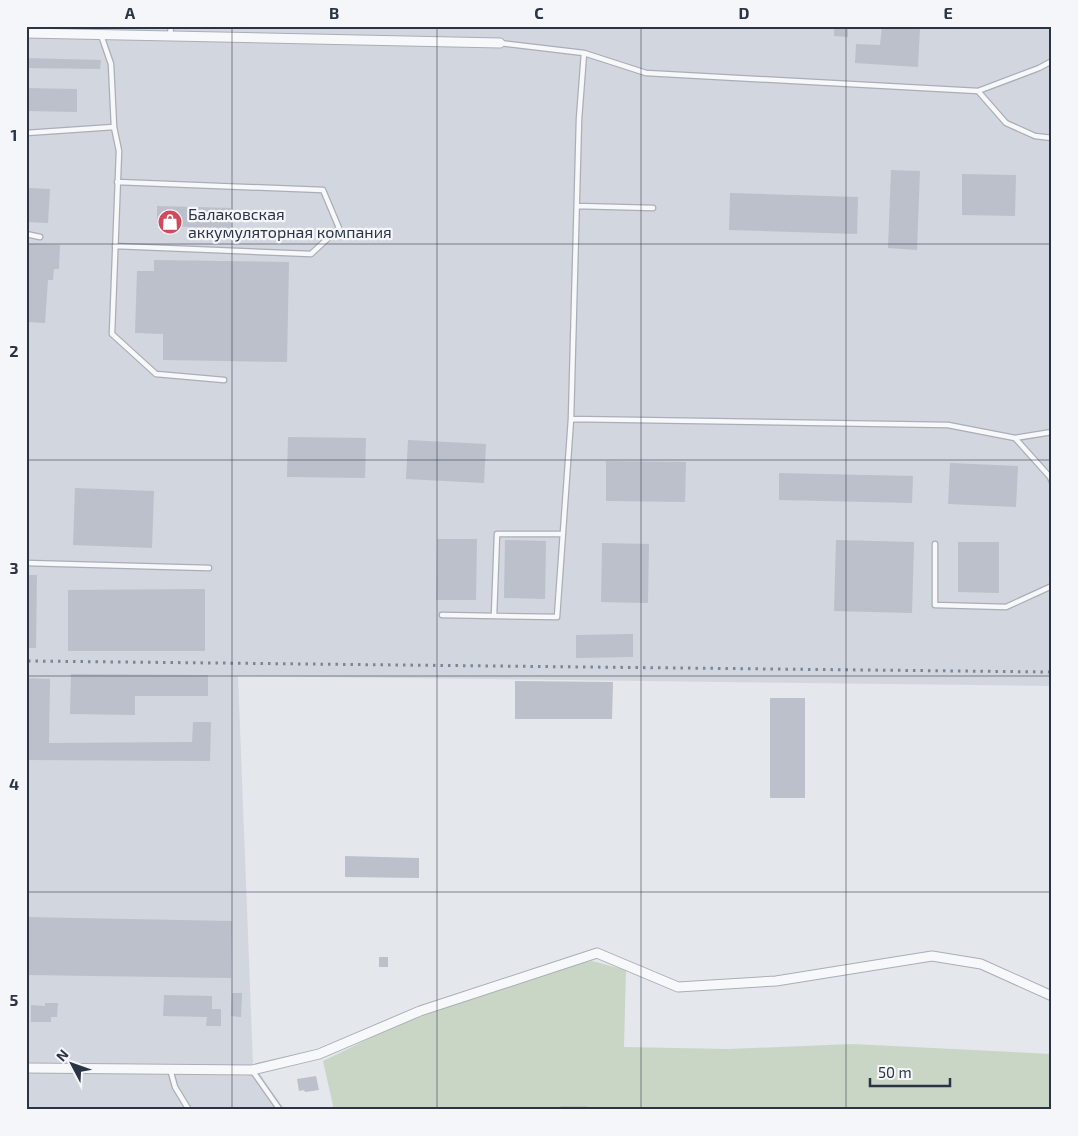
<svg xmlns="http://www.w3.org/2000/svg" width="1078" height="1136" viewBox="0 0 1078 1136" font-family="'Exo 2',sans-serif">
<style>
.built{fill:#d2d6de}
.green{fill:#c9d6c5}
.building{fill:#bbc0ca}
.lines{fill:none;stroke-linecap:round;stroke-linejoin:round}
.lane-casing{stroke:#a9aeb7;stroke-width:7}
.street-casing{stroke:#a9aeb7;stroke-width:11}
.lane{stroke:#f7f8fa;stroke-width:4.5}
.street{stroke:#f7f8fa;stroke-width:9}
.rail{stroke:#7d8696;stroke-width:3;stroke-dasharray:2.5 5;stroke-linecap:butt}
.grid{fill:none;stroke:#2b3445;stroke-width:1;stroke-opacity:0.55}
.labels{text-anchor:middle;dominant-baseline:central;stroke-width:4.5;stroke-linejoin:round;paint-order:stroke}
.poi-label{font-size:16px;fill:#2b3445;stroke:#f4f6f9;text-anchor:start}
.neatline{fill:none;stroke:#2b3445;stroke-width:2}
.grid-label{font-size:16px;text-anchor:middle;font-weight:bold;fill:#2b3445}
</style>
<rect width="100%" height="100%" fill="#e4e7ec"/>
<path class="built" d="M 26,26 L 1052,26 L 1052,686 L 238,676 L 253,1064 L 285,1110 L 26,1110 Z"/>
<path class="green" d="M 592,961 L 626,970 L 624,1047 L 728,1049 L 852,1044 L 1052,1054 L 1052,1110 L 334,1110 L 323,1061 L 395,1026 L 551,970 Z"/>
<path class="building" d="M 834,26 L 848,26 L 848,37 L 834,36 Z
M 882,26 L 920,28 L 918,67 L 855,63 L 856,44 L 880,45 Z
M 26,58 L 101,60 L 100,69 L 26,68 Z
M 26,88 L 77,89 L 77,112 L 26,111 Z
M 891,170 L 920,171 L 917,250 L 888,248 Z
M 962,174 L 1016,175 L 1015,216 L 962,215 Z
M 29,188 L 50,189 L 48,223 L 27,222 Z
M 730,193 L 858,197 L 857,234 L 729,230 Z
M 157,206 L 231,208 L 231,228 L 157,226 Z
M 28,244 L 60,245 L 59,269 L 54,269 L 53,280 L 48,280 L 45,323 L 26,322 Z
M 154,260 L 289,262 L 287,362 L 163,360 L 163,334 L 135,333 L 137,271 L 154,271 Z
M 288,437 L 366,438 L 365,478 L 287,477 Z
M 408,440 L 486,444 L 484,483 L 406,479 Z
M 606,461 L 686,462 L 685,502 L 606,501 Z
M 950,463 L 1018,466 L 1016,507 L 948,504 Z
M 779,473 L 913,476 L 912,503 L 779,500 Z
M 75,488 L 154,491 L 152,548 L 73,545 Z
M 437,539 L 477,539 L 476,600 L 436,600 Z
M 505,540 L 546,541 L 545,599 L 504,598 Z
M 836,540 L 914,542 L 912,613 L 834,611 Z
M 958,542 L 999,542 L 999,593 L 958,592 Z
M 602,543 L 649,544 L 648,603 L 601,602 Z
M 26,575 L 37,575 L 36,648 L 26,648 Z
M 205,589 L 205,651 L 68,651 L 68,590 Z
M 633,634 L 633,657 L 576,658 L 576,635 Z
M 71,674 L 208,675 L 208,696 L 135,696 L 135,715 L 70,714 Z
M 26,678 L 50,679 L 49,743 L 192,742 L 193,722 L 211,722 L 210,761 L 26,760 Z
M 515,681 L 613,682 L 612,719 L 515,719 Z
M 770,698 L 805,698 L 805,798 L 770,798 Z
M 345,856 L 419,858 L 419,878 L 345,877 Z
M 26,917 L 232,921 L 231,978 L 26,975 Z
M 379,957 L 388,957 L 388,967 L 379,967 Z
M 232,993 L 242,993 L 241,1017 L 231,1016 Z
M 164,995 L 212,996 L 212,1009 L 221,1009 L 221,1026 L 206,1026 L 207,1017 L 163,1016 Z
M 45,1003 L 58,1003 L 57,1017 L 51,1017 L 51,1022 L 31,1022 L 31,1005 L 45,1006 Z
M 316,1076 L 319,1090 L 305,1092 L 304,1090 L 299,1091 L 297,1079 Z"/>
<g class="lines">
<defs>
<path id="lane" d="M 101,35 L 111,64 L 114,127 L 119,151 L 112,334 L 156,374 L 224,380
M 170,36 L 171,26
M 500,43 L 584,53 L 579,119 L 571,419 L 948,425 L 1015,438 L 1050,477 L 1052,482
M 584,53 L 646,73 L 978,91 L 1006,123 L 1035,136 L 1052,138
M 978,91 L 1039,68 L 1052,61
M 26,133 L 114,127
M 577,206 L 653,208
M 26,234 L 40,237
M 115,246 L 311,254 L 339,228 L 323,190 L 117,182
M 1015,438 L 1052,432
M 935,544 L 935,605 L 1006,607 L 1052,586
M 26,563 L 209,568
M 442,615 L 557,617 L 571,419
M 494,616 L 497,534 L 563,534
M 170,1069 L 175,1087 L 189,1110
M 252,1070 L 280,1110
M 562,1110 L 586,1110"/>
<path id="street" d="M 26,33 L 500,43
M 26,1068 L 252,1070 L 319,1054 L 420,1011 L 597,953 L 678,987 L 776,981 L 932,956 L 981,964 L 1052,996"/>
</defs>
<use href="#lane" class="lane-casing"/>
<use href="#street" class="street-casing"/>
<use href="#lane" class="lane"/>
<use href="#street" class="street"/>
<path class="rail" d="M 28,661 L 1052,672"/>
</g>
<path class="grid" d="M 232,26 L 232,1110M 437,26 L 437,1110M 641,26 L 641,1110M 846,26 L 846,1110M 26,244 L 1052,244M 26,460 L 1052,460M 26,676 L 1052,676M 26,892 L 1052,892"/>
<defs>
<symbol id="shop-disc" viewBox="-11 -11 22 22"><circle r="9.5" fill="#d1495b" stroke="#f4f6f9"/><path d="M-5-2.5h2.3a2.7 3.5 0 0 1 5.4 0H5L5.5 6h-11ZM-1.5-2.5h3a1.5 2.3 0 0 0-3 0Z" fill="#fff"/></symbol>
</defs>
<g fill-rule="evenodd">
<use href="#shop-disc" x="156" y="208" width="28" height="28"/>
</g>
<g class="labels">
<g class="poi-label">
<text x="188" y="213">Балаковская<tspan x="188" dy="18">аккумуляторная компания</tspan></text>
</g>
</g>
<rect width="1078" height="1136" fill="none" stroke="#f4f6f9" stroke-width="55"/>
<g transform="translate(72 1064) rotate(311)" stroke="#f4f6f9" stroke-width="4" paint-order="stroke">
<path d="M0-4L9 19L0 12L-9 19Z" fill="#2b3445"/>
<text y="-8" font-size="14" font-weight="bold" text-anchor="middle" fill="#2b3445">N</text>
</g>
<path d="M870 1078v8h80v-8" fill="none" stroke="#2b3445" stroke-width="2.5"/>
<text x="878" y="1078" font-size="15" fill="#2b3445" stroke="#f4f6f9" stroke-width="4" paint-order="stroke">50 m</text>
<rect x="28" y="28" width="1022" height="1080" class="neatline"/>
<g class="grid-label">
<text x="130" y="19">A</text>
<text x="334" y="19">B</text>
<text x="539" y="19">C</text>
<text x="744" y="19">D</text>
<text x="948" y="19">E</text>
<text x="14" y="141">1</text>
<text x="14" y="357">2</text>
<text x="14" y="574">3</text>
<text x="14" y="790">4</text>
<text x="14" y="1006">5</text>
</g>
</svg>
